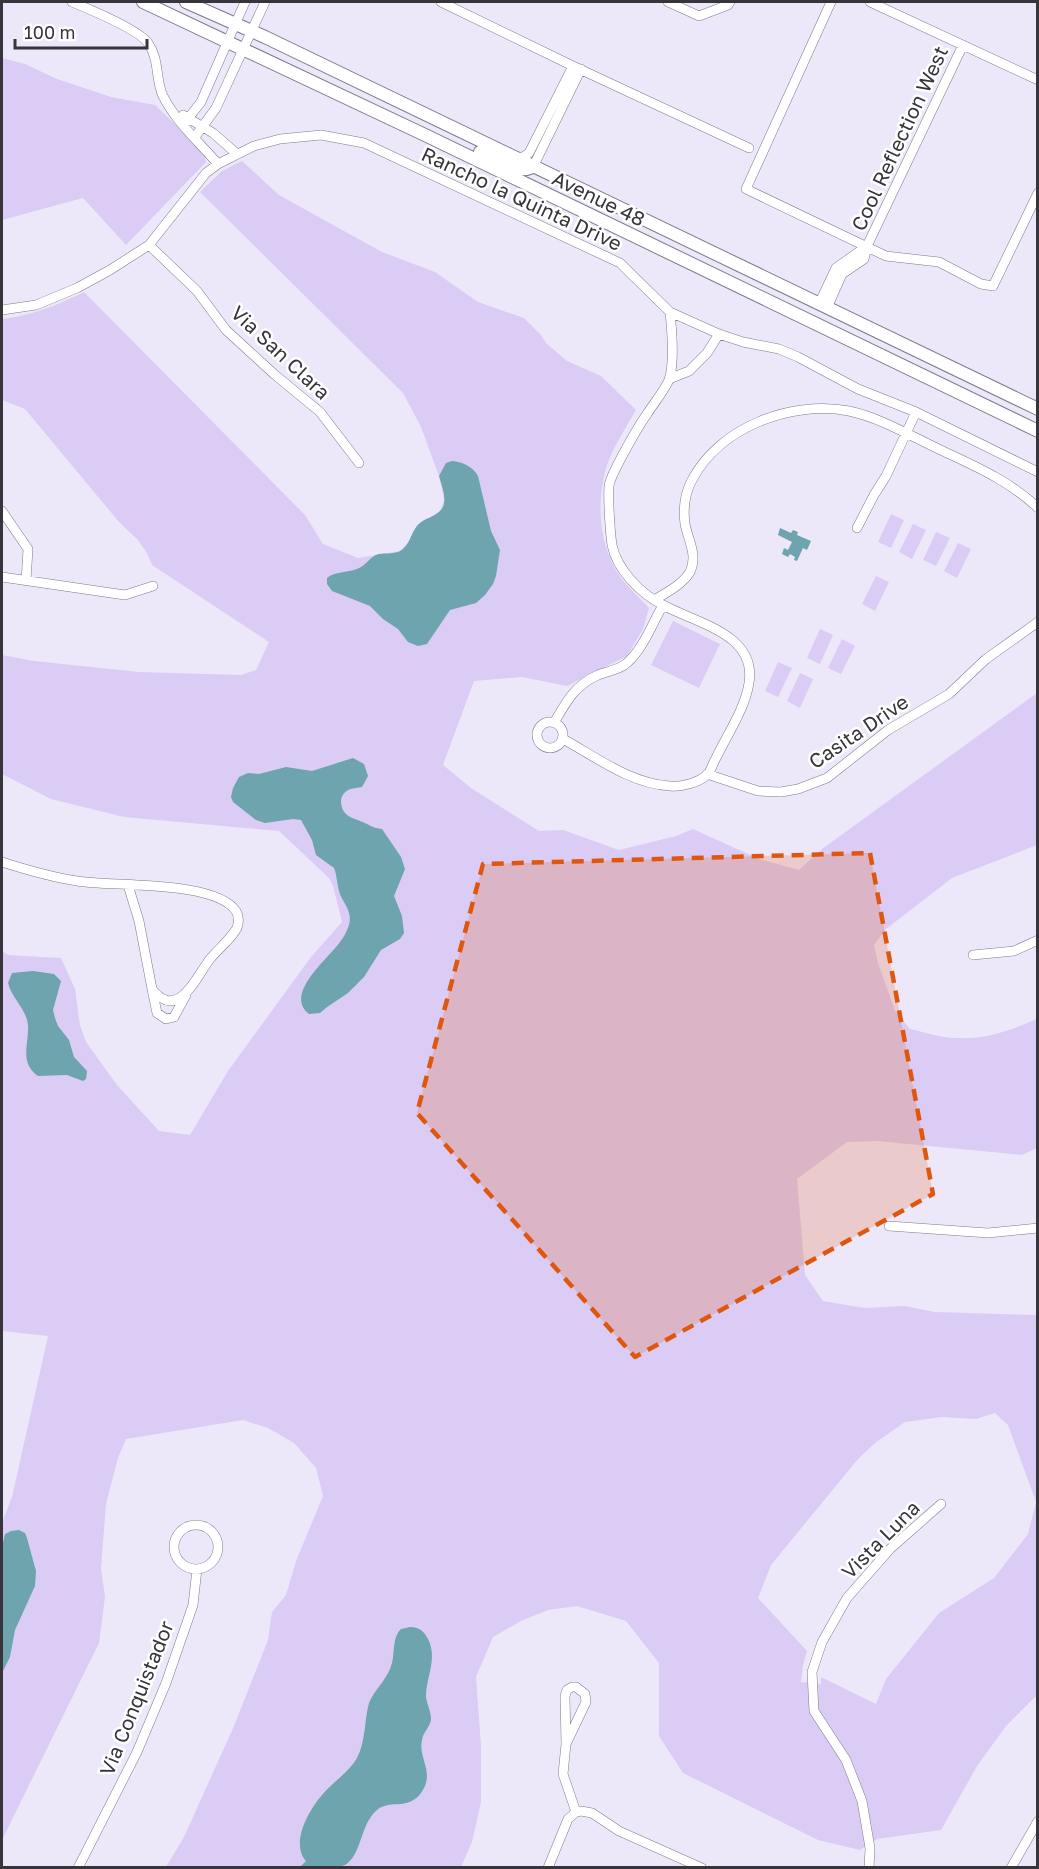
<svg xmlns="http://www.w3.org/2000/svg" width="1039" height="1869" viewBox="0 0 1039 1869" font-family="'Golos Text',sans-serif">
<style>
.green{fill:#daccf4;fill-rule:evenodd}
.water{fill:#6da4ae}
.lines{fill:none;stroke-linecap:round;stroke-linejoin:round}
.minor-casing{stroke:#7f7a89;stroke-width:10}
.major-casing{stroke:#7f7a89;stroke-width:14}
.minor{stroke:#fff;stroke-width:9}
.major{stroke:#fff;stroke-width:12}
.marked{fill:#df570e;fill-opacity:0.2;stroke:#df570e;stroke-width:4.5;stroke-dasharray:12 8;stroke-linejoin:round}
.labels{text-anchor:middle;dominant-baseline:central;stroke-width:5;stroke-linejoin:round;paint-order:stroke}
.street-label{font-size:20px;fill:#37353b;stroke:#fff}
</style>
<rect width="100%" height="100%" fill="#ede8f9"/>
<path class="green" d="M 2,58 L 25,64 L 57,79 L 111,97 L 155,105 L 203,151 L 206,162 L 126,245 L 83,198 L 2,220 Z
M 242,161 L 279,195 L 382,252 L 435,272 L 478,302 L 524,318 L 541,335 L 546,343 L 567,361 L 601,376 L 636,410 C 625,429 610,452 605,472 C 597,504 599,541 616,570 C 624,584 638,596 649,608 L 643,629 L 627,656 L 567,686 L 522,677 L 474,681 L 443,765 L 471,788 L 539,831 L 563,830 L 619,850 L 676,836 L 693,829 L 759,859 L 799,870 L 822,849 L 1037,693 L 1037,845 L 952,878 L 886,929 L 874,945 L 878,963 L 895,1011 L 910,1029 C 925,1032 941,1038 956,1038 C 985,1040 1011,1030 1037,1019 L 1037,1148 L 1022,1155 L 877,1141 L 847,1142 L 797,1179 L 805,1275 L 823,1301 L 865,1308 L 904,1306 L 935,1312 L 1037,1315 L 1037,1695 L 1006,1726 L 977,1766 L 941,1830 L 877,1839 L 860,1850 L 818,1840 L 683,1773 L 659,1736 L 659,1663 L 626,1621 L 577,1606 L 548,1610 L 521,1621 L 493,1637 L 476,1677 L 481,1745 L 481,1802 L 472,1842 L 461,1867 L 166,1867 L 184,1837 L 234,1726 L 268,1640 L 272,1612 L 286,1595 L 296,1561 L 323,1496 L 316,1468 L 294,1443 L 268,1428 L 243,1420 L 126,1439 L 118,1458 L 106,1504 L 101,1568 L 105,1597 L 99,1643 L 2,1840 L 2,1523 L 12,1497 L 48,1336 L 2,1331 L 2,951 L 8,955 L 61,958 L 75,989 L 80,1025 L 86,1042 L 117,1085 L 159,1131 L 190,1135 L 228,1071 L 311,957 L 342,922 L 333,886 L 329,878 L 279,831 L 124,817 L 51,799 L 2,774 L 2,655 L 34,661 L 139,672 L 241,675 L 256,670 L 269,642 L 152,565 L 147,553 L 137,539 L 119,522 L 25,409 L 2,400 L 2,319 C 31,316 58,305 84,292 L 305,515 L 323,544 L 358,558 L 400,551 L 411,539 L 418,525 L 440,511 L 444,500 L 439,476 L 421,427 L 403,393 L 200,192 L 222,171 ZM 995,1413 L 1008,1425 L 1036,1502 L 1028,1534 L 994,1578 L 939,1613 L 886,1679 L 876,1704 L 821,1677 L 821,1684 L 801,1682 L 803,1665 L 807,1651 L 758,1598 L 771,1565 L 858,1459 L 875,1443 L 905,1422 L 942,1417 L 976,1419 Z
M 891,514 L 904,520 L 891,548 L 878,542 Z
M 913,524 L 926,530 L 912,559 L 899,552 Z
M 936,532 L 950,538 L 936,566 L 923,560 Z
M 958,543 L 971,549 L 957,578 L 944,571 Z
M 876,576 L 889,582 L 875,611 L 862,604 Z
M 673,621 L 720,644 L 699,688 L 651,665 Z
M 820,629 L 833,635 L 820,664 L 807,658 Z
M 842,639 L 855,646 L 841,674 L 828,668 Z
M 778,662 L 792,668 L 778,697 L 765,691 Z
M 800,673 L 813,679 L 800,708 L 787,701 Z"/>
<path class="water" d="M 452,461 C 463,462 473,467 478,476 L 491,531 L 500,550 L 496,576 L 493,584 L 485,595 L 476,603 L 450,610 L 427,644 L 418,646 L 408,642 L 398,629 L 383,619 L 370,606 L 332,591 L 327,584 L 327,578 C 335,571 347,573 357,569 C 366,566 370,556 379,554 C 385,553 392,554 398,552 C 411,547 410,531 420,523 C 426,518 434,517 440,511 C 449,503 442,486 439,476 L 446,463 Z
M 780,528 L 791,533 L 793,530 L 798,532 L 797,535 L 811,541 L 807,550 L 803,548 L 797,561 L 794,560 L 795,557 L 790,554 L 788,557 L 782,554 L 784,548 L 788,550 L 792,542 L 778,535 Z
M 353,758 L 364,764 L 368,776 L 362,787 C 358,788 352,788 348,790 C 343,793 341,797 341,802 C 342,815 350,817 360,821 C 369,824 371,828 382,829 L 401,857 L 405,869 L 394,896 L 402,916 L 404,933 L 400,939 L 381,950 L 364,977 L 348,993 L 327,1007 L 320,1013 L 309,1014 C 283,994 329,958 340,942 C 344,937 347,931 349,925 C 353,910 342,903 339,891 C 337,883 337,876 334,868 L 316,855 L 312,840 L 301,820 L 293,819 L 265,823 L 256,820 L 233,802 L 231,797 L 233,788 L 239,777 L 248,773 L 259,774 L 286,767 L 312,771 Z
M 33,971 L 54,974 L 61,981 L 53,1010 L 55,1018 L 58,1026 L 69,1040 L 74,1057 L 87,1071 L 86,1079 L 83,1081 L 67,1075 L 38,1076 C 19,1062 29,1045 28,1026 C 27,1009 12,999 8,983 L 12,973 Z
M 19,1530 L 25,1533 L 27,1538 L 36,1571 L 35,1586 L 15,1630 L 10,1657 L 2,1673 L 2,1547 L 5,1534 L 11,1531 Z
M 410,1627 C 419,1627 424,1631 428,1639 C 438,1659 426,1676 426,1697 C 427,1704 431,1712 431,1719 C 431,1726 423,1732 422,1740 C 418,1757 433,1770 424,1788 C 411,1813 391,1798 377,1810 C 360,1824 362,1855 345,1865 C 335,1869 311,1868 300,1867 L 306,1861 C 290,1843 309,1810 322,1795 C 333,1782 349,1772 357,1758 C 366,1741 364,1721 369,1703 C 374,1690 388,1679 392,1663 C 395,1652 392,1638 401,1629 Z"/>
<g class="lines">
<defs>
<path id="minor" d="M 72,2 C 89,9 139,30 148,43 C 160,60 155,79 163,96 C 176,122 199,142 218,164
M 441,2 L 573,66 L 749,148
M 668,2 L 699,16 L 728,5 L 730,2
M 831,2 L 746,189 L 886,256 L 939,262 L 981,284 L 993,286 L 1038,193
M 870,2 L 1038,80
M 183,115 L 213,133 L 237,154
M 183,125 L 201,102 L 245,2
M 195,137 L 216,108 L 265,2
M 515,158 L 523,157 L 529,153 L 573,66
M 533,167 L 581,69
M 149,245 L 197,291 L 226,330 L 274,374 L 320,412 L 359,463
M 819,304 L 836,268 L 867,246
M 827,308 L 842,274 L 864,259 L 867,246 L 963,45
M 2,310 L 36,305 L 77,288 L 110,270 L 149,245 L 206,173 L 218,164 L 254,146 L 280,139 L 321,135 L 364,143 L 620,263 L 670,312 L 719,334 L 743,342 L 779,349 L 798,357 L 858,389 L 916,412 L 1038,472
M 669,379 L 689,371 L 707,353 L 719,334
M 2,511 L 28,549 L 26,581
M 857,528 L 874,495 L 886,476 L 916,412
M 2,577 L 125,595 L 153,586
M 654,600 C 666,593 683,584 690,572 C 698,555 688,540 685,524 C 683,509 685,493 692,480 C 720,427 791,400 849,411 C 882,418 914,438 945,452 C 977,467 1011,482 1038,508
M537 735a13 13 0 1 1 26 0a13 13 0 1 1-26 0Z
M 554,723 C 566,702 575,685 598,675 C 608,671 620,670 628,662 C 644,647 652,624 663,605
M 563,739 C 596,757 631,784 670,786 C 681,787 699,783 708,774 C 711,770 713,763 716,758 C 727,735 745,709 749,683 C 757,634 696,623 663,605 C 641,594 617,570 612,545 C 610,531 608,499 609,486 C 610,475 639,425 647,414 C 654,403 664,391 669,380 C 675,362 672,331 670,312
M 707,774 L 758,791 L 781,792 L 798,789 L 827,778 L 888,730 L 949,694 L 986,659 L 1038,622
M 2,862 C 27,870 51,877 77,881 C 112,887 215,880 236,911 C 239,916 239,922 237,928 C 231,939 218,949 210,959 C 196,977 178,1022 152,989 L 139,921 L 128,885
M 973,955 L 1014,951 L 1038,940
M 152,989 L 157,1013 L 166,1019 L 174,1017 L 186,995
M 889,1226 L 988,1233 L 1038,1228
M174 1547a22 22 0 1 1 44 0a22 22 0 1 1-44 0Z
M 566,1744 L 586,1702 L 585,1694 L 576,1687 L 572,1687 L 567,1690 L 565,1696 L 566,1744 L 563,1774 L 576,1812
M 78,1868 L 137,1752 L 166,1683 L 193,1605 L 197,1569
M 548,1868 L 568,1819 L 576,1812 L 581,1811 L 592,1813 L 619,1831 L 702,1868
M 869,1868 L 870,1848 L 862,1801 L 846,1760 L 814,1711 L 812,1672 L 822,1642 L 847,1598 L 890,1549 L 941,1504
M 1011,1868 L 1038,1821"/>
<path id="major" d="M 143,2 L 425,135 L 1038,431
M 186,2 L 265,37 L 1038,409
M 480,152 C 496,160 515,175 533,167"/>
</defs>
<use href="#minor" class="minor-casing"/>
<use href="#major" class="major-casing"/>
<use href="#minor" class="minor"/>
<use href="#major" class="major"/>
</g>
<path class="marked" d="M 870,853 L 933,1194 L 635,1357 L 417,1113 L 483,864 Z"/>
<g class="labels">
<g class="street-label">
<text transform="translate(899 138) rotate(-65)">Cool Reflection West</text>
<text transform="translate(522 198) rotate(25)">Rancho la Quinta Drive</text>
<text transform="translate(599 198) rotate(26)">Avenue 48</text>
<text transform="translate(281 352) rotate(43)">Via San Clara</text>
<text transform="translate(858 731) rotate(-34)">Casita Drive</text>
<text transform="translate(880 1539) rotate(-45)">Vista Luna</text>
<text transform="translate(136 1698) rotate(-68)">Via Conquistador</text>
</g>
</g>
<rect width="1039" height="1869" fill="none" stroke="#37353b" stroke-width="6"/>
<path d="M15 39v9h132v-9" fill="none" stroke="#37353b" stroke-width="3"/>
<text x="24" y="39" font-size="18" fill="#37353b" stroke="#ffffff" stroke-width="4.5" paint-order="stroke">100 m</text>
</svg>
